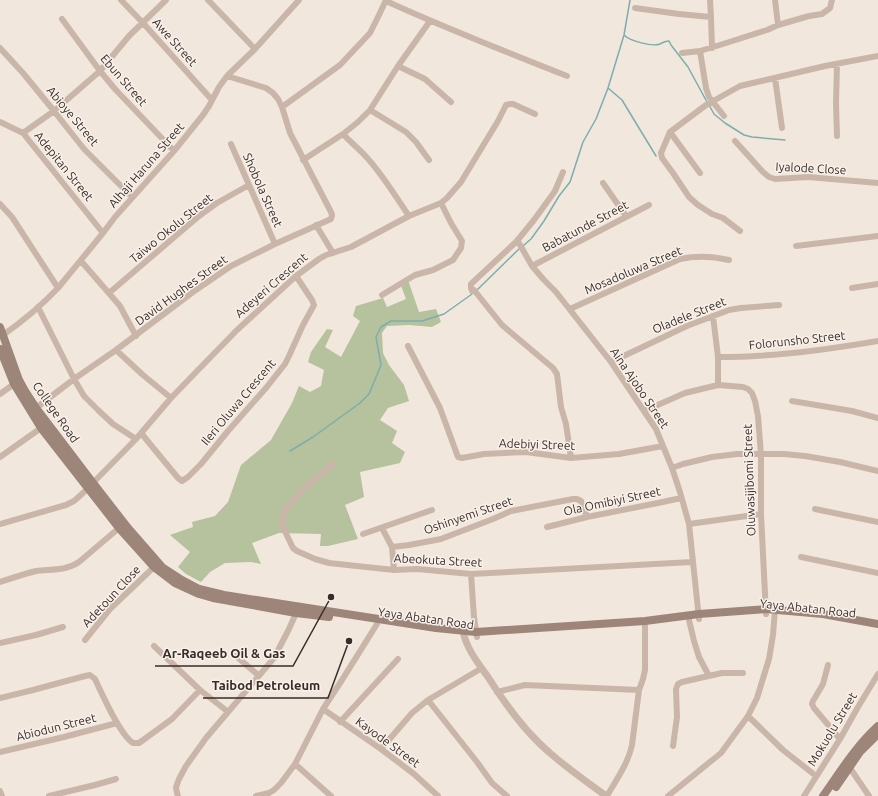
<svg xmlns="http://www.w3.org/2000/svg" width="878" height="796" viewBox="0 0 878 796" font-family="Ubuntu,sans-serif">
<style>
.green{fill:#b6c19d}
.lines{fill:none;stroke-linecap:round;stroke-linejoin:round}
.stream{stroke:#7caeae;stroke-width:1.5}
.minor{stroke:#cab6a9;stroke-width:6}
.tertiary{stroke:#cab6a9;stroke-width:7}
.secondary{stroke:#9d857a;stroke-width:8}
.labels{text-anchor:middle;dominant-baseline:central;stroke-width:3;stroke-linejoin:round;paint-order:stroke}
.street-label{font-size:12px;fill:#372c29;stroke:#f9f1e9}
.leader{fill:none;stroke:#372c29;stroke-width:1.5}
.callout-dot{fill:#372c29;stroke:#f9f1e9;stroke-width:1.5}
.callout-label{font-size:13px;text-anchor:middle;font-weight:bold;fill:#372c29;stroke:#f9f1e9;stroke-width:3;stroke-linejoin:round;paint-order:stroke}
</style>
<rect width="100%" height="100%" fill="#f2e7dd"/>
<path class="green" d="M 408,280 L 419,312 L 436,309 L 441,322 L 432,327 L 409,325 L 387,326 L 382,333 L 383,353 L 389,365 L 404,385 L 409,401 L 388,408 L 380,420 L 397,431 L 392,443 L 405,452 L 400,463 L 360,472 L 364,497 L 345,505 L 358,539 L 328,546 L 320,546 L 321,534 L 279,533 L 252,543 L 261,564 L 251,562 L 225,563 L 210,572 L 201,582 L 186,574 L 178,567 L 190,552 L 170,535 L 193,527 L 192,522 L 215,516 L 228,502 L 241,465 L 271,440 L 292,403 L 299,386 L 310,392 L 321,386 L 324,370 L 308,362 L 311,352 L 327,329 L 333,330 L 325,347 L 341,357 L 360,321 L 353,316 L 356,306 L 383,298 L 387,307 L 406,299 L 400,283 Z"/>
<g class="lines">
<path class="stream" d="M 624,35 C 630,41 652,47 660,44 C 664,42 665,41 669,41 L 671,45 L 688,67 L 707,102
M 608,88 L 622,100 L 656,156
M 709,105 L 714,114 L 725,123 L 744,135 L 752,137 L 785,140
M 523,246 L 531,239 L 544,221 L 559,196 L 570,182 L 583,142 L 596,119 L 608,88 L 624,35 L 630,0
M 477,290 L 520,248
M 290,451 L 313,437 L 360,403 L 369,394 L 381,365 L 376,337 L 381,327 L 391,321 L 422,321 L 444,314 L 472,294"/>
<path class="minor" d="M 121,0 L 143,23 L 212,100
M 208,0 L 255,49
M 710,0 L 711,17 L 712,48
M 775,0 L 778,25
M 386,1 C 445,28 506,52 567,76
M 635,8 L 679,14 L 711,17
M 62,19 L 100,71 L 115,89 L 174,151
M 0,48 L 23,73 L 54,111 L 61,120 L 84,149 L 132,197
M 700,51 L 706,88 L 709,97 L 724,116
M 682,53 L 700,51 L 723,44 L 767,30 L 778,25 L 809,16 L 822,14 L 830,8 L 832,0
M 398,66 L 425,79 L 451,102
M 775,78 L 782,128
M 282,107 L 340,65 L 370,33 L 379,15 L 386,0
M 370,110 L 406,132 L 416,142 L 429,160
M 0,122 L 23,133 L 103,233
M 670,132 L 700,173
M 23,133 L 54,111 L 100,71 L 129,36 L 166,0
M 343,134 L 358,122 L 370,110 L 398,66 L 430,21
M 837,136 L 836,103 L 837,64
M 735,141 L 763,172 L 769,177 L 775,179 L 808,177 L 878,183
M 231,144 L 275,244
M 303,160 L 343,134 C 351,143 361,150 369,160 C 384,177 396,197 409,216
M 563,172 L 555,191 L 534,220 L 516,242 L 471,284 L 471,288 L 472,291 L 474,290 L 502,325 L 553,368 L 557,374 L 561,407 L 566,424 L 571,458
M 603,183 L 626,216
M 0,204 L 12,217 L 58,288
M 316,225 L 333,253
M 740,231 L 723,218 L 712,214 L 698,205 L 689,197 L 673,173 L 662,158 L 661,153 L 670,132 L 706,105 L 740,86 L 825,66 L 878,56
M 516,242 L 519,243 L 532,266 L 544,280 L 556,292 L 611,362 L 656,429 L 672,468 L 680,492 L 689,524 L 699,619
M 796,246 L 878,236
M 81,261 L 120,306 L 136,336
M 532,266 L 649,205
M 852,288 L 878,284
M 109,293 L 199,216 L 217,203 L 249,185
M 382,295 L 415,275 L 433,270 L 453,260 L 461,248 L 462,241 L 451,223 L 441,203
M 38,307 L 74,379 L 84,396 L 98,410 L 113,424 L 136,439
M 570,309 L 680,259 C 698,255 712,256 729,260
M 713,316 L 718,357 L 718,385
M 0,336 L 3,335 C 23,321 41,306 58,288 L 103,233 L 115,217 L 174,151 L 203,115 L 209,106 L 219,87 L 227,76 L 255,49 L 299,0
M 408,346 L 440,408 L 458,457 L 462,458 L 484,454 L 526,452 L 571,458 L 619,454 L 663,446
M 116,350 L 143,375 L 171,398
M 718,357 C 730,357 743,357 755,356 C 796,354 837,348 878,341
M 611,362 L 687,326 L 729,310 L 741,308 L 779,305
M 0,394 L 14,384
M 792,401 L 852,411 L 878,418
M 36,408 L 74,379 L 116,350 L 193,292 L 231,266 L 275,244 L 331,219 L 332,215 L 331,212 L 290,133 L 282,107 L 278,99 L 273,93 L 266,88 L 227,76
M 644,411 L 685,393 L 718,385 L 743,387 L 748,389 L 752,393 L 755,401 L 758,416 L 761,455 L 761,514 L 766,614
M 141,433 L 178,478 L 182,481 L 188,477 L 201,464 L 228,431 L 266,388 L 285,364 L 289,356 L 303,325 L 314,305 L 312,300 L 296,276
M 0,457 L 41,428
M 333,464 L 302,490 L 287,508 L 283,515 L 282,525 L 293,548 L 297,551 L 315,559 L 329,563 L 394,570 L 417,569 L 471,574 L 692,562
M 672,468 L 683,464 L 712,457 L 737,454 L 784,454 L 805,456 L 840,462 L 878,471
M 815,509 L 878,522
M 0,524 L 66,505 L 74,501 L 83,493 L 136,439 L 171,398 L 200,368 L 237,330 L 296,276 L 319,259 L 326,255 L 351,247 L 409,216 L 441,203 L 447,198 L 461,182 L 498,121 L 506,105 L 510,104 L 513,104 L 535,114
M 689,524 L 761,514
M 547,527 L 587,517 L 658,503 L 681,498
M 382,528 L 392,547 L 394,570
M 363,534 L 432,510
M 392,547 L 409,545 L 441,539 L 493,519 L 511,511 L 573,499 L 577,499 L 581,501 L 587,517
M 801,557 L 878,573
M 471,574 L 474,617 L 477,637
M 0,582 C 12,578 24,574 36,571 C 51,569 66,571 79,562 L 119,528
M 689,620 L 694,641 L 699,657 L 709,676
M 85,640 L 110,609 L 154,567
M 0,643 L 36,635 L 63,627
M 154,646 L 200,690 L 227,711
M 236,656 L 258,675
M 828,665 L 823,684 L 813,701 L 812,704 L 814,708 L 840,739
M 639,690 L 643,679 L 645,670 L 645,624
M 497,692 L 525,685 L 639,690 L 632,745 C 628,764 616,780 607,796
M 0,698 L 33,690 L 85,676 L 90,675 L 95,679 C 102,694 120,735 133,743 L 139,743 L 172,719 L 200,690
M 428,700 L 477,762 L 492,783 L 507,796
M 323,709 L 381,749 L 414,774 L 438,796
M 748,716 L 783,750 L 816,776
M 340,722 L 398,659
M 673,746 L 677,717 L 676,689 L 678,684 L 682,682 L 722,673 L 743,673
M 381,749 L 412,713 L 428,700 L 482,668
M 0,752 L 64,737 L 117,723
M 295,764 L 331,796
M 847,764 L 850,768 L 869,796
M 0,791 L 2,796
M 49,796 L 95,785 L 116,779
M 178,796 L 177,793 L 176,787 L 179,779 L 186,766 L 206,738 L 274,658 L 289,629 L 296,613
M 256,796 L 269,793 L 274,790 L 281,783 L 295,764 L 323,709 L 342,680 L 377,624
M 668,796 L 721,753 L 748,716 L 757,698 L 769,659 L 773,635 L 775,610
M 804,796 L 840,739 L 858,707 L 878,674"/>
<path class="tertiary" d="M 463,631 C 466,648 478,663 488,677 C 505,704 525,732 550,753 C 567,768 587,782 606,796"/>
<path class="secondary" d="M 0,327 L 19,380 L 25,391 L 36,408 L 93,483 L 128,528 L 162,567 L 182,580 L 199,589 L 224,595 L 436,628 L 476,632 L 645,621 L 699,614 L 766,609 L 823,614 L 878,624
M 0,349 L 14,384 L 41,428 L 119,528 L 154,567 L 175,583 L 199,594 L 213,598 L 296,613 L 329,617
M 836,787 L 860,752 L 878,734
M 823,796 C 840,772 856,746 878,726"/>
</g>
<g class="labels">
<g class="street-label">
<text transform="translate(175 42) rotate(48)">Awe Street</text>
<text transform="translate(124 80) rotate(49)">Ebun Street</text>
<text transform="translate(73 116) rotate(50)">Abioye Street</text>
<text transform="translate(146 165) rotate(-49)">Alhaji Haruna Street</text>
<text transform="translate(64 166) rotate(51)">Adepitan Street</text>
<text transform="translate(811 168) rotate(3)">Iyalode Close</text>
<text transform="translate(263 190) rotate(66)">Shobola Street</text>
<text transform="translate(585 226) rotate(-28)">Babatunde Street</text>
<text transform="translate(171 228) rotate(-39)">Taiwo Okolu Street</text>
<text transform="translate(633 270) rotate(-23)">Mosadoluwa Street</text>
<text transform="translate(271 285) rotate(-41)">Adeyeri Crescent</text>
<text transform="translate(181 290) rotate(-36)">David Hughes Street</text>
<text transform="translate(689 315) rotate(-22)">Oladele Street</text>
<text transform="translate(797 340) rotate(-6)">Folorunsho Street</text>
<text transform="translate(640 388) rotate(56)">Aina Ajobo Street</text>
<text transform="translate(238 402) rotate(-50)">Ileri Oluwa Crescent</text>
<text transform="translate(56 412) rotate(55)">College Road</text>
<text transform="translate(537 444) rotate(2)">Adebiyi Street</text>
<text transform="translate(749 480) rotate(-92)">Oluwasijibomi Street</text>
<text transform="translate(612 501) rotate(-12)">Ola Omibiyi Street</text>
<text transform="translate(468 515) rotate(-19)">Oshinyemi Street</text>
<text transform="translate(438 560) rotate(3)">Abeokuta Street</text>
<text transform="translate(111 596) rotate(-47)">Adetoun Close</text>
<text transform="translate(808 608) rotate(6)">Yaya Abatan Road</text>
<text transform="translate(426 618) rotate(8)">Yaya Abatan Road</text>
<text transform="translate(56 727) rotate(-14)">Abiodun Street</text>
<text transform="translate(832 729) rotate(-59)">Mokuolu Street</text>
<text transform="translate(388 742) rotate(36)">Kayode Street</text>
</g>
</g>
<path class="leader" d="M331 597L293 666H155M349 641L328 698H203"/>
<g class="callout-dot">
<circle cx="331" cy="597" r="4"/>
<circle cx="349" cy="641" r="4"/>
</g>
<g class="callout-label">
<text x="224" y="658">Ar-Raqeeb Oil &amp; Gas</text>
<text x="266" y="690">Taibod Petroleum</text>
</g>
</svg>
